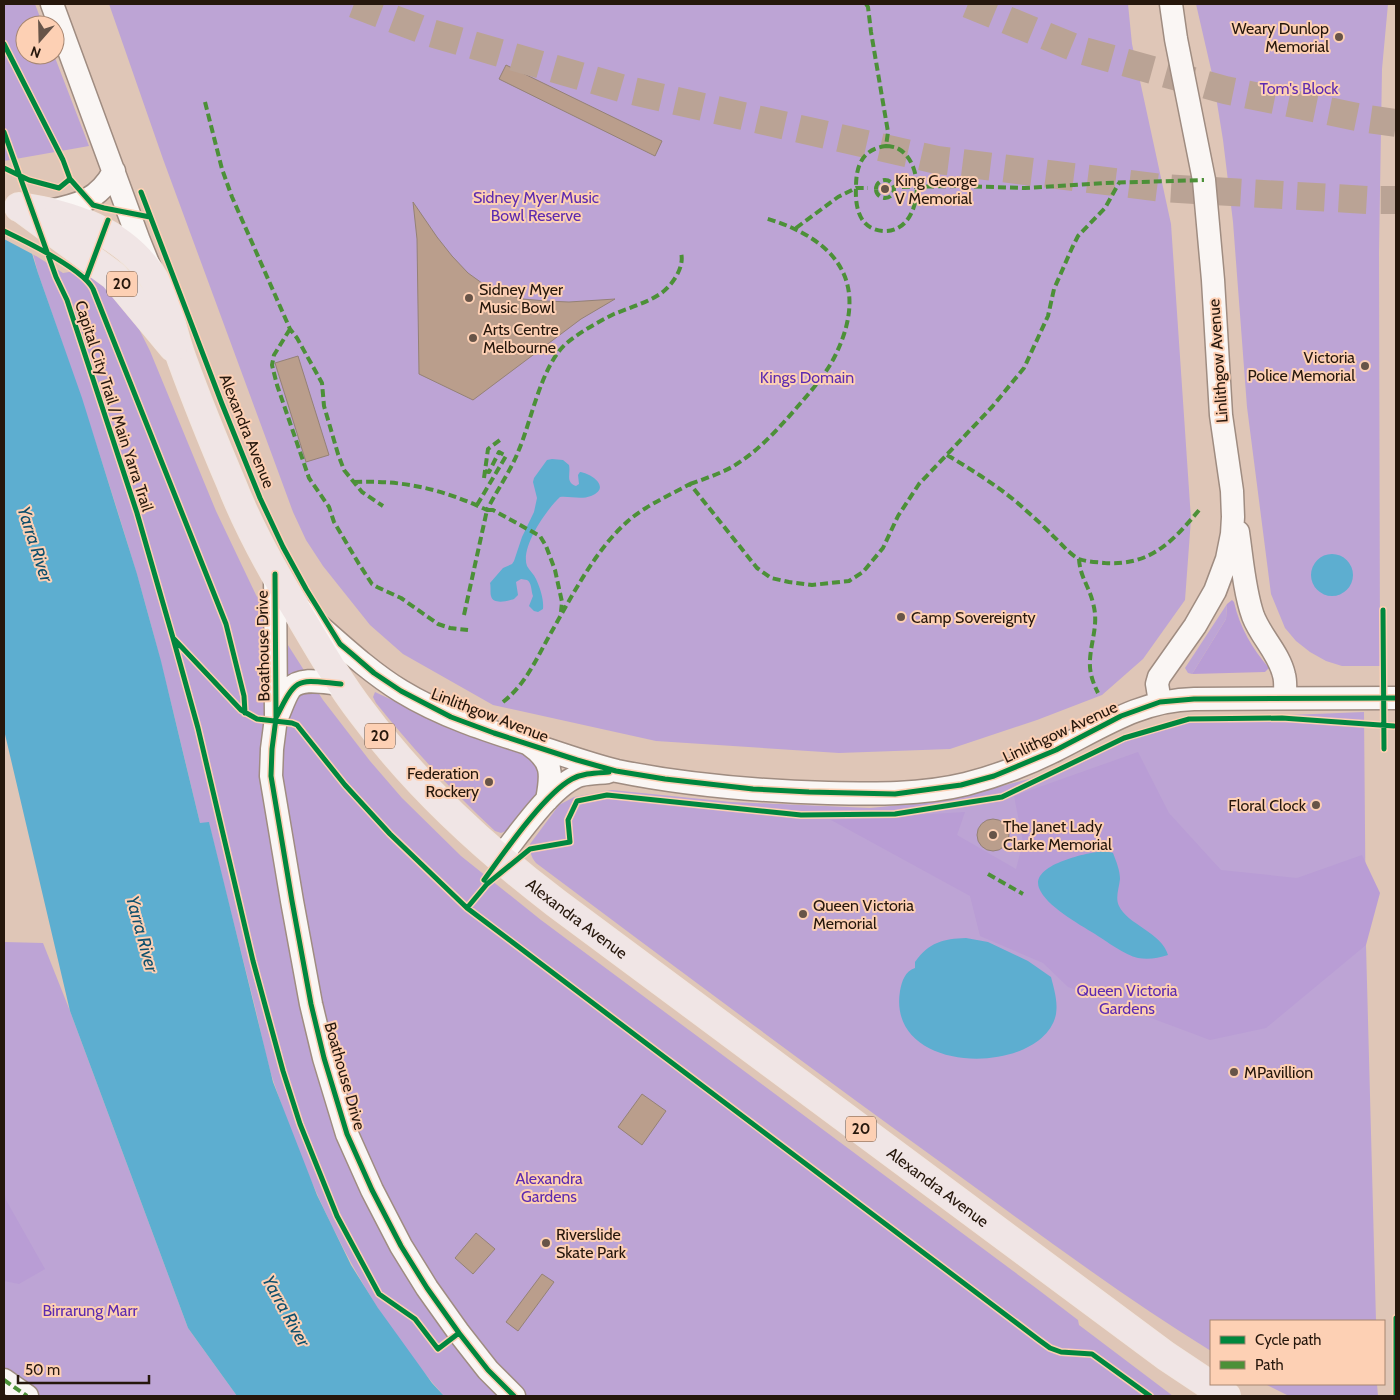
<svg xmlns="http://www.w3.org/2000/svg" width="1400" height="1400" viewBox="0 0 1400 1400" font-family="Cabin,sans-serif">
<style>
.green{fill:#bda4d5}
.forest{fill:#b99dd5}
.water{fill:#5daed0}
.pier{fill:#dfc6b7}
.building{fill:#ba9e8c;stroke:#948176}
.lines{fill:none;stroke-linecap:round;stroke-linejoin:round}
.highway-tunnel{stroke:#baa395;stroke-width:28;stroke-dasharray:28 14;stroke-linecap:butt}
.minor-casing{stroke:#9f8c81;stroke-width:25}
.highway-casing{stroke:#f1e5df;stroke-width:30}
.minor{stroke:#faf6f4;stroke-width:22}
.highway{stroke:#f0e5e5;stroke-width:28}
.quiet{stroke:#4c9038;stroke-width:4;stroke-dasharray:8 4;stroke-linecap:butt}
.cycleway-casing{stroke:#fdd0b4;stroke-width:8}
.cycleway{stroke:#00873e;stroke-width:5}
.poi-dot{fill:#675448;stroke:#fdd0b4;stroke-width:2}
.labels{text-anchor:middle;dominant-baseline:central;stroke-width:4;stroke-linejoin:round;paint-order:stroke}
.shield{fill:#fdd0b4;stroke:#664e3e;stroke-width:1}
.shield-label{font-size:15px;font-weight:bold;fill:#26170c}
.poi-label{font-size:16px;fill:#26170c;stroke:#fdd0b4;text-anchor:start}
.park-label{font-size:16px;fill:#5d2bb0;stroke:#fdd0b4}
.street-label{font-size:16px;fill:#26170c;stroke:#fdd0b4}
.water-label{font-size:18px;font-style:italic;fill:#0e4f6c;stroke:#fdd0b4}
</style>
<rect width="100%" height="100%" fill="#dfc6b7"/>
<path class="green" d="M 4,4 L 35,4 L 43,25 L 25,25 L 25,55 L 54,55 L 89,146 L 4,161 Z
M 109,4 L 1128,4 L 1132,44 L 1171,224 L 1191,519 L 1185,600 L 1143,659 L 1102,695 L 1037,720 L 950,749 L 839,753 L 656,741 L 493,705 L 403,654 L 370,625 L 323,566 L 306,540 L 293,512 L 163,159 Z
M 1196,4 L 1388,4 L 1382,69 L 1379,252 L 1380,666 L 1342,666 L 1326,661 L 1310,652 L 1296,641 L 1285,628 L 1271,594 L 1247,407 L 1233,222 L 1223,140 L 1213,78 Z
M 33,254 L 63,273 L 81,270 L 107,287 L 135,321 L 150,351 L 216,511 L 256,595 L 323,700 L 370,761 L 402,798 L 461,856 L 541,920 L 1036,1288 L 1078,1320 L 1079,1325 L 1173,1396 L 444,1396 C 364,1306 312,1196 274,1083 C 265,1056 260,1026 253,999 C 238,940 223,881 209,823 L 200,823 C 180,740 161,657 137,575 C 107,473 73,373 38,273 Z
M 1227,604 L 1226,619 L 1192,674 L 1188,673 L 1185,668 Z
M 375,692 L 448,726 L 524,753 C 560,775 528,811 506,831 L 501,833 L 495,831 C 452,791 413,749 376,703 L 373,697 Z
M 1364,712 L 1366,945 L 1376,1321 L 1211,1321 L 1211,1351 C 1122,1296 1038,1233 954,1172 C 813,1070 675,967 536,863 C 531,857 530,852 530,844 L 559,805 L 574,797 L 612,790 L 731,802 L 870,808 L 943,801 L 1029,779 L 1124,738 L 1160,731 L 1189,719 Z
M 4,942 L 43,943 L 70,1011 L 188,1328 L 237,1396 L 4,1396 Z
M 1265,1384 L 1377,1384 L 1378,1396 L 1289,1396 Z"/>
<path class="forest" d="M 1232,600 L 1234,602 C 1240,628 1252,648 1269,668 L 1265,672 L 1192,674 L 1226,619 L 1227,604 Z
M 1138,752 L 1169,813 L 1221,870 L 1297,878 L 1362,855 L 1380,893 L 1366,945 L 1266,1028 L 1210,1040 L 1068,987 L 1043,963 L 980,936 L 970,896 L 831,820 L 965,812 L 957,835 L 1016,869 L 1023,842 L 1014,796 Z
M 4,1190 L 6,1200 L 45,1269 L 19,1284 L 4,1281 Z"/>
<path class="water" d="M 4,162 L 38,273 L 82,398 L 137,574 L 161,661 L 200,823 L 209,822 L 273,1082 L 317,1195 L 351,1265 L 378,1308 L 432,1383 L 444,1396 L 237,1396 L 188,1328 L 70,1011 L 4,730 Z
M 552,459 L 563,460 L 569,465 C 571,474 565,482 576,486 L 579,484 L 578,475 L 580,472 C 593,474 611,488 591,496 C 581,500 570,496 560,497 C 547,509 520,547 527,566 C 529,570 534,574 536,579 C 540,588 544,599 543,609 L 538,612 L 534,611 L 529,606 L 533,596 C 531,591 532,583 527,580 L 521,579 L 516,582 L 518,595 L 514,599 C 508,601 493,605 491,596 C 490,593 491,586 490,583 L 503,568 L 512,564 L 514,561 L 522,537 L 534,512 L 537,498 L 533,482 L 534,478 L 547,460 Z
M1311 575a21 21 0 1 1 42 0a21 21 0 1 1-42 0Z
M 1105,851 L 1113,853 C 1116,861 1120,870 1120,879 C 1119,888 1115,898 1119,906 C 1127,924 1162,933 1168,955 C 1158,958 1149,960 1138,958 C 1125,955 1106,941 1095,934 C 1079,924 1046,906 1039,888 C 1030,864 1090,852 1105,851 Z
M 966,938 L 988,942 L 1028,961 L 1051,977 C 1054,989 1058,1001 1056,1014 C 1044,1076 886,1078 900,991 C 902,981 905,971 915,968 L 915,962 C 929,942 943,939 966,938 Z"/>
<path class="pier" d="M 4,162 L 7,163 L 36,256 L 4,239 Z"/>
<path class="building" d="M 506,65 L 662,141 L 655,156 L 499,79 Z
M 413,202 L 437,237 L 452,256 L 468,273 L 493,291 L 523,299 L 546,301 L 569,302 L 615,299 L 581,319 L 473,400 L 419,374 L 417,239 Z
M 298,356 L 329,455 L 306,462 L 275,363 Z
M977 835a16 16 0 1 1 32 0a16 16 0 1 1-32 0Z
M 642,1094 L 666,1111 L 642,1145 L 618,1127 Z
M 476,1233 L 495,1249 L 473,1274 L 455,1258 Z
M 542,1274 L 554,1282 L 518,1331 L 506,1322 Z"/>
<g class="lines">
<path class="highway-tunnel" d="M 354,4 L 431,33 L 628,90 L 937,160 L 1162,188 L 1367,200 L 1396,200
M 968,4 L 1080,50 L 1225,90 L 1367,119 L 1396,123"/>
<defs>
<path id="minor" d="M 52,4 L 139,241 L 150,268
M 49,211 C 78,205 99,200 114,171
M 1238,532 C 1242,559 1244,590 1253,616 C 1261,637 1279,653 1284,675 C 1286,682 1285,691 1285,698
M 275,574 L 276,718 L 272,749 L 271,776 L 292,901 L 311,1004 L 324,1058 L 347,1134 L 372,1190 L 401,1246 L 427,1288 L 459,1333 L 488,1370 L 514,1396
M 301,610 C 333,637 365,669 401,691 C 442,716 486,730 530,744 C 559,753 588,764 617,771 C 686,785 757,791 828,793 C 874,794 921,795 966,784 C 997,776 1028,764 1056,750 C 1102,727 1141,700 1194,699 L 1396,698
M 1160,702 L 1157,684 L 1159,677 L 1195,626 L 1215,591 L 1227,559 L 1232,534 L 1233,517 L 1232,491 L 1221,415 L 1213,280 L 1204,180 L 1176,39 L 1171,4
M 278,715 C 282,706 285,696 290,689 C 301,676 326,683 341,684
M 530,745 C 553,761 552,774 547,800
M 499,859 C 518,836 553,783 581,775 C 589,773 599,773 608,772
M 4,1380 L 27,1396"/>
<g id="highway">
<path id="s1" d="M 19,207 C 65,213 115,229 145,266 C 167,294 170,327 182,360 C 197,401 214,443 231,483 C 249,529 273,572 299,614 C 319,648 339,683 363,714 C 417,787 484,848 556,903 L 1166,1356 L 1226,1396"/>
<path d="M 24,210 L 114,276 L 173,347"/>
</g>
</defs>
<use href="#minor" class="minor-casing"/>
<use href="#highway" class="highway-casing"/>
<use href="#minor" class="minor"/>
<use href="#highway" class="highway"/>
<path class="quiet" d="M 866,4 L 868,7 L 871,32 L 888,132 L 886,146
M 205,102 L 222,169 L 232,197 L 290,329 L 297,338 L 322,383 L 324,406 L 338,454 L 344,470 L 362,492 L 383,506
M 886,146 C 889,146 894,147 897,148 C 928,163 922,234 883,231 C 859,229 855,207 856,187 C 856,166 862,149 886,146 Z
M876 189a9 9 0 1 1 18 0a9 9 0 1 1-18 0Z
M 902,187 L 957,186 L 1025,188 L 1105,183 L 1204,180
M 796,228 L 838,197 L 856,188 L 868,188
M 290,329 L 274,355 L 272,365 L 277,385 L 309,478 L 329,507 L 334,522 L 359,564 L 372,584 L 377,587 L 401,598 L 438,624 L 450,628 L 468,630
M 947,455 C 972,470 998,486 1020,505 C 1031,515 1043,525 1053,536 C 1061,543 1069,554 1079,559 C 1087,562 1097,562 1105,563 C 1151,566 1173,541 1200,509
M 484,478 L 488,449 L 500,440
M 354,482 C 404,480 442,489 487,510 C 497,490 510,472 518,452 C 532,420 541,364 568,342 C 582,331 598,322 614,314 C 629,308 646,303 660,294 C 672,286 685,267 681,253
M 690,484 C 704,479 719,474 732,467 C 759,451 779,428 799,405 C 812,390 826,374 835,356 C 871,283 837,239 765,218
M 477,505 L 506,456 L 499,452 L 489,472 L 485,471
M 1079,559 C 1080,577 1089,586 1093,603 C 1099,624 1091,640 1090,660 C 1089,672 1093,683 1098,693
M 464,615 L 487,510 L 493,510 L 540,536 L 546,546 L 555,570 L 562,602 L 561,612
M 503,702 C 527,683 537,657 552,631 C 573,594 596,549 628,521 C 645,506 670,495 690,484 L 757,568 L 771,578 L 789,582 L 812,585 L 849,581 L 863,572 L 883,548 L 898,516 L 919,484 L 992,407 L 1024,368 L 1048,316 L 1054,289 L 1072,248 L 1078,236 L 1105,208 L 1119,183
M 988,874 L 1023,894
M 4,1380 L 27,1396"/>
<defs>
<path id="cycleway" d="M 4,44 L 63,160 L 70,179 L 93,205 L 104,208 L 150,217
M 4,132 L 56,277 L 67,300 L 137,513 L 173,638 L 198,728 L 253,961 L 283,1071 L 300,1124 L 337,1216 L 379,1294 L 415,1319 L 438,1349 L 459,1333
M 4,168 L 29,180 L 59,188 L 70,179
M 141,192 L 222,404 L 260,498 L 283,547 L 306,589 L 340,644 L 352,654 L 374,673 L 401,691 L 451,717 L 494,733 L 577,760 L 616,771 L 665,779 L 753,789 L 809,792 L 895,794 L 961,785 L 994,776 L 1056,750 L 1121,716 L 1160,702 L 1194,699 L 1396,698
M 4,231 C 25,241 83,269 93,289 L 226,624 L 244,696 L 245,713
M 86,279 L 108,220
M 275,574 L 276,718 L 272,749 L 271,776 L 292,901 L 311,1004 L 324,1058 L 347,1134 L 372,1190 L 401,1246 L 427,1288 L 459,1333 L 488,1370 L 514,1396
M 1383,610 L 1384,749
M 174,639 L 241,710 L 257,719 L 292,723 L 297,725 L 345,785 L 390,834 L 467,908 L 1039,1340 L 1050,1348 L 1061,1352 L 1092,1354 L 1150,1396
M 277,716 C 297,675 298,680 341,684
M 484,880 C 503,854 544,794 572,779 C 583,773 596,773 609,772
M 467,908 L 487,884 L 530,849 L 570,842 L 568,820 L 577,801 L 607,795 L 801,815 L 895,814 L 1002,797 L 1124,738 L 1189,719 L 1282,718 L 1394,726
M 1396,1396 L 1396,1318"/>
</defs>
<use href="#cycleway" class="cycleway-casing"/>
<use href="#cycleway" class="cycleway"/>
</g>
<g class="poi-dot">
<circle cx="1339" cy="37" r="5"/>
<circle cx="885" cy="189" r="5"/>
<circle cx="469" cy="298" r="5"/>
<circle cx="473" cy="338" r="5"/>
<circle cx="1365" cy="366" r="5"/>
<circle cx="901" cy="617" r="5"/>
<circle cx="489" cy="782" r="5"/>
<circle cx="1316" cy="805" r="5"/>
<circle cx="993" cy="835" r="5"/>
<circle cx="803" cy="914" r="5"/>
<circle cx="1234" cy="1072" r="5"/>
<circle cx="546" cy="1243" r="5"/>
</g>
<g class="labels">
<g class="shield">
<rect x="107" y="271.5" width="30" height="25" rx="4"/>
<rect x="365" y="723.5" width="30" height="25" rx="4"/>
<rect x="846" y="1116.5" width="30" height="25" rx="4"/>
</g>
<g class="shield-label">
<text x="122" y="284">20</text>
<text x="380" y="736">20</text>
<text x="861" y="1129">20</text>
</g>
<g class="poi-label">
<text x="1329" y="28" text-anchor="end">Weary Dunlop<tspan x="1329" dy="18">Memorial</tspan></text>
<text x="895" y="180">King George<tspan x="895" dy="18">V Memorial</tspan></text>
<text x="479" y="289">Sidney Myer<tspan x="479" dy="18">Music Bowl</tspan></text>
<text x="483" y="329">Arts Centre<tspan x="483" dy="18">Melbourne</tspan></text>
<text x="1355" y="357" text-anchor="end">Victoria<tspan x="1355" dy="18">Police Memorial</tspan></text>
<text x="911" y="617">Camp Sovereignty</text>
<text x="479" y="773" text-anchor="end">Federation<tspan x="479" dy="18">Rockery</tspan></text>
<text x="1306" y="805" text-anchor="end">Floral Clock</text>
<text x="1003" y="826">The Janet Lady<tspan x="1003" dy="18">Clarke Memorial</tspan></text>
<text x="813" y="905">Queen Victoria<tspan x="813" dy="18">Memorial</tspan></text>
<text x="1244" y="1072">MPavillion</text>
<text x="556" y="1234">Riverslide<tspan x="556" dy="18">Skate Park</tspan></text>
</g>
<g class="park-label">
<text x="1299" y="88">Tom's Block</text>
<text x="536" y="197">Sidney Myer Music<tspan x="536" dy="18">Bowl Reserve</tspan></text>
<text x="807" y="377">Kings Domain</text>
<text x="1127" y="990">Queen Victoria<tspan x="1127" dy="18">Gardens</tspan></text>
<text x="549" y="1178">Alexandra<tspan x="549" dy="18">Gardens</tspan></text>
<text x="90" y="1310">Birrarung Marr</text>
</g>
<g class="street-label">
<text transform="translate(1218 361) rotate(-94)">Linlithgow Avenue</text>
<text transform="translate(114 406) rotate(72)">Capital City Trail / Main Yarra Trail</text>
<text transform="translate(247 431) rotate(68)">Alexandra Avenue</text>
<text transform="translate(263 646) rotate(-91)">Boathouse Drive</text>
<text transform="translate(490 715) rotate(21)">Linlithgow Avenue</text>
<text transform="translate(1060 732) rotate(-25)">Linlithgow Avenue</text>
<text stroke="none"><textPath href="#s1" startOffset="940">Alexandra Avenue</textPath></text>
<text transform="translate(345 1076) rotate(74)">Boathouse Drive</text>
<text stroke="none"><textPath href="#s1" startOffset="1390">Alexandra Avenue</textPath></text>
</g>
<g class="water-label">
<text transform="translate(35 544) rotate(72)">Yarra River</text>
<text transform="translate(142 934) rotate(75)">Yarra River</text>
<text transform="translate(286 1311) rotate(61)">Yarra River</text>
</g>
</g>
<rect width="1400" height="1400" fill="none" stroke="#26170c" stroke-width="10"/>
<rect x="1210" y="1320" width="175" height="65" fill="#fdd0b4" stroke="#a78671"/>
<rect x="1220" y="1336" width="25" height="8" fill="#00873e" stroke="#a78671"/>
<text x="1255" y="1345" font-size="15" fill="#26170c">Cycle path</text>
<rect x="1220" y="1361" width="25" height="8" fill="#4c9038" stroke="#a78671"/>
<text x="1255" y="1370" font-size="15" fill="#26170c">Path</text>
<g transform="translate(40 40) rotate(200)"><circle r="24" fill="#fdd0b4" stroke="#a78671"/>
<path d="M0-4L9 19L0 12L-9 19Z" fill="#675448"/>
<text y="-8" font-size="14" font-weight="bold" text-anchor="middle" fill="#26170c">N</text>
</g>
<path d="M18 1375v8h131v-8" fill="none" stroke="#26170c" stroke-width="2.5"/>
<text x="25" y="1375" font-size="15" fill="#26170c" stroke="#fdd0b4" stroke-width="4" paint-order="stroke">50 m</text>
</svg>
